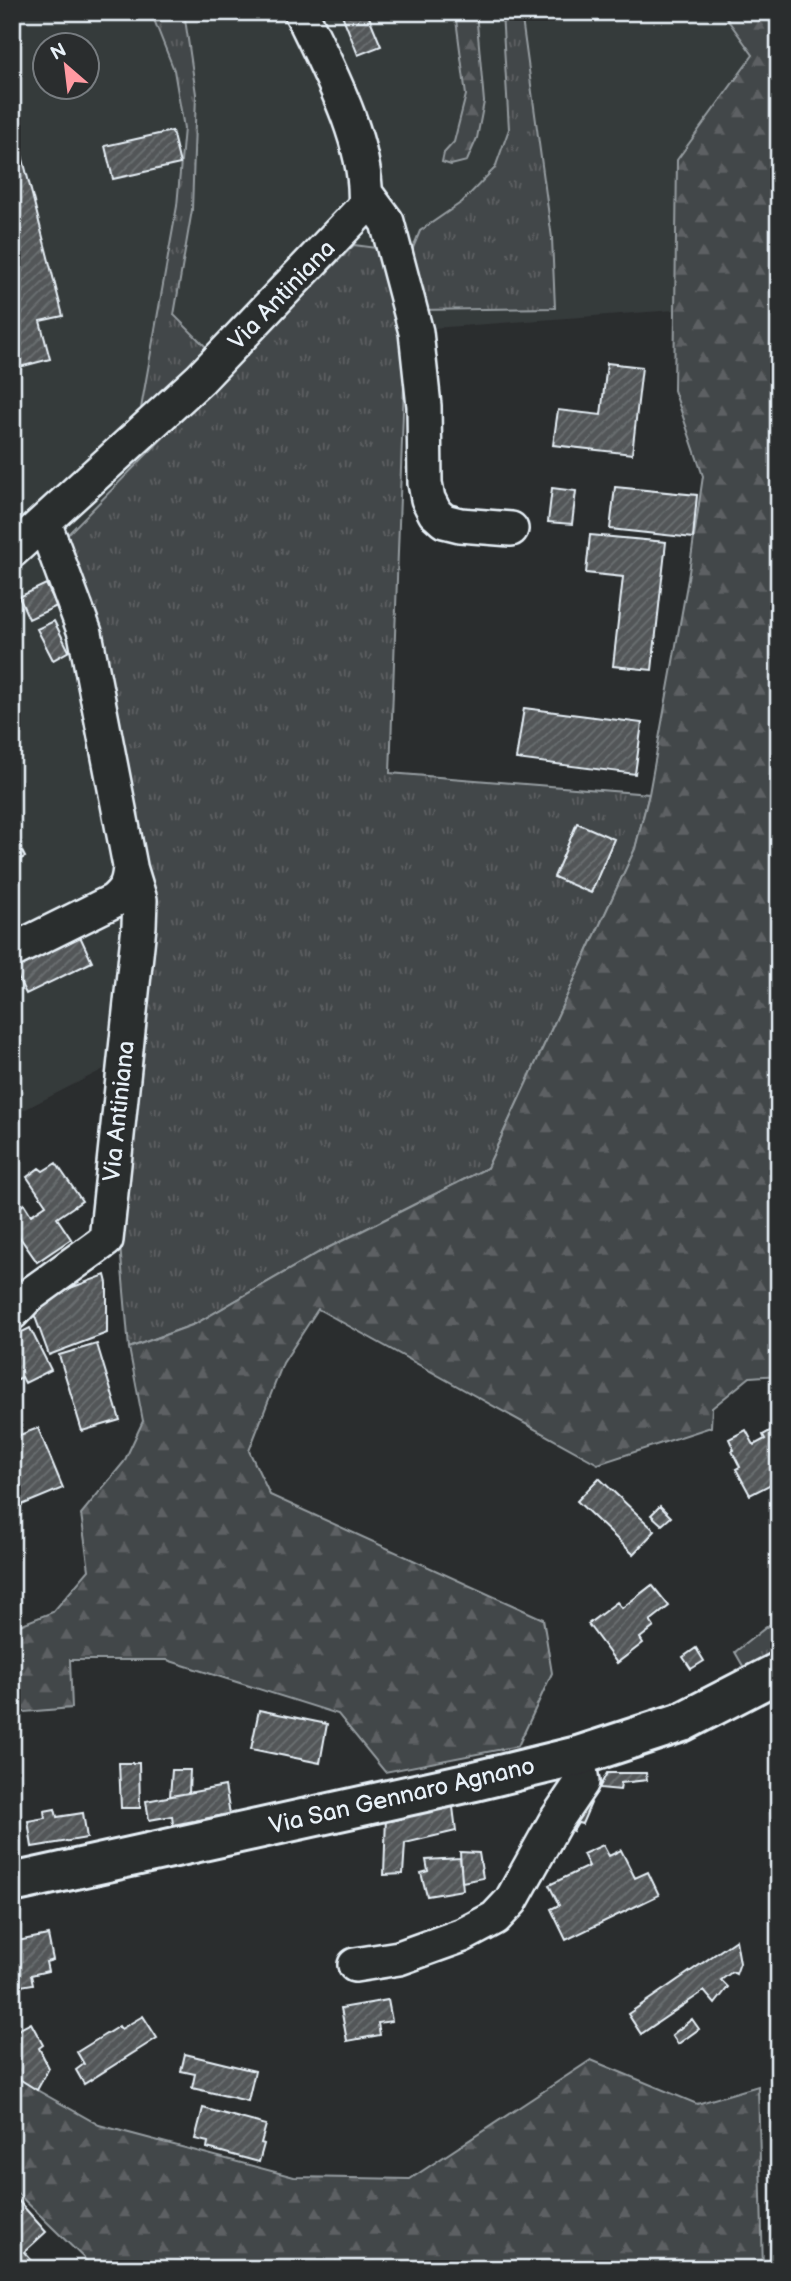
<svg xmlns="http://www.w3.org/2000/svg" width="791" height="2281" viewBox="0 0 791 2281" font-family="'Balsamiq Sans',sans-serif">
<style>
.built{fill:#363a3b;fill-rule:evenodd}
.grass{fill:url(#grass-tufts);stroke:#959ca0;stroke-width:2}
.forest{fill:url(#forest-firs);stroke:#959ca0;stroke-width:2}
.building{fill:url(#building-hatch);stroke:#e8f1f8;stroke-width:2}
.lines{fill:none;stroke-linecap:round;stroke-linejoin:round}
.minor-casing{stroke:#e8f1f8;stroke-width:38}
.major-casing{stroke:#e8f1f8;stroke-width:44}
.minor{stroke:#2a2d2e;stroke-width:33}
.major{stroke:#2a2d2e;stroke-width:38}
.labels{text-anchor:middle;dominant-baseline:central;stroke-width:5;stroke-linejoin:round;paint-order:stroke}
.street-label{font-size:24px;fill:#e8f1f8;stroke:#2a2d2e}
</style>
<defs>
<pattern id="grass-tufts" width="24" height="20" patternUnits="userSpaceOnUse" patternTransform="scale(1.75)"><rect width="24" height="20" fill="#424648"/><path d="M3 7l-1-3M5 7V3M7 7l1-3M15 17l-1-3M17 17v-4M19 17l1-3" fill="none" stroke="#5d6163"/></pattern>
<pattern id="forest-firs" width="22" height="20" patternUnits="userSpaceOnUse" patternTransform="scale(1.75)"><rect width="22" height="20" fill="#424648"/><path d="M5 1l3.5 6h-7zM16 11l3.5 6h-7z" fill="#5d6163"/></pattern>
<pattern id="building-hatch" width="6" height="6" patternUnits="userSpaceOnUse" patternTransform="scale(1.75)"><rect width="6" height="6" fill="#535759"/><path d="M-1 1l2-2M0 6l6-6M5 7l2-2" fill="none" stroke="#6c7072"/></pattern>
</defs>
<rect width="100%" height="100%" fill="#2a2d2e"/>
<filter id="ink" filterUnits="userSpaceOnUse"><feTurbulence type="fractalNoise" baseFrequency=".0143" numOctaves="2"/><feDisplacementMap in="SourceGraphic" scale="14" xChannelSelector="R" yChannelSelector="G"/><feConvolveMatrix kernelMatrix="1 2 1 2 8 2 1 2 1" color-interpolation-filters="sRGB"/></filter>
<g filter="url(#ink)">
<path class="built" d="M 12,12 L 722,12 L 753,55 L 677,160 L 675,310 L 406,330 L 154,908 L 143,1049 L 12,1116 ZM 46,46 L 88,46 L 88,88 L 46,88 Z"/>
<path class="grass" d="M 151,12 L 184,12 L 196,94 L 192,210 L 174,315 L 207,348 L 140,414 L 177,206 L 184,128 L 174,70 Z
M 502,12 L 521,12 L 552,238 L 555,308 L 420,310 L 410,255 L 420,231 L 462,202 L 495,168 L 509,129 Z
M 354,245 L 376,248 L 406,330 L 390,773 L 649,794 L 635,849 L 487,1168 L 318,1253 L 195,1324 L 129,1348 L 119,1234 L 143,1049 L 154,908 L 68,534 Z
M 779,1617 L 779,1653 L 747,1673 L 735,1652 Z"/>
<path class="forest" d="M 455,12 L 476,12 L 484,102 L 477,138 L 467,161 L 451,165 L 442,162 L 444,153 L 454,142 L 466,95 Z
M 722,12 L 779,12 L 779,1375 L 750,1377 L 712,1408 L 711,1427 L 598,1464 L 318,1309 L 283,1363 L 249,1451 L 270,1495 L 543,1619 L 552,1673 L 518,1746 L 385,1772 L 338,1714 L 167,1660 L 70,1660 L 72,1708 L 12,1713 L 12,1628 L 53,1612 L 89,1570 L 81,1514 L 124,1462 L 143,1421 L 129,1348 L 195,1324 L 318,1253 L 487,1168 L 635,849 L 649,794 L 688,579 L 703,476 L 674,390 L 677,160 L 753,55 Z
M 591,2060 L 697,2104 L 758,2086 L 763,2269 L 95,2269 L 12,2188 L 12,2068 L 37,2090 L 99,2125 L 294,2177 L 410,2179 Z"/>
<path class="building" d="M 341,12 L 367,12 L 381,46 L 358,55 Z
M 12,116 L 63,316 L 40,321 L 50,359 L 12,369 Z
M 172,131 L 180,164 L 113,179 L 105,146 Z
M 607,363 L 642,367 L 632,454 L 553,445 L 558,410 L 601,415 Z
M 615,487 L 697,495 L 693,538 L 610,529 Z
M 552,488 L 576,491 L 572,524 L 548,522 Z
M 590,535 L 666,542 L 652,670 L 613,666 L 623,577 L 586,573 Z
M 46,584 L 57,606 L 29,619 L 19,597 Z
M 54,621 L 69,651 L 53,660 L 37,629 Z
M 524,708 L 642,723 L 635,774 L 516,759 Z
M 577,823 L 614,839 L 591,893 L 554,877 Z
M 12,832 L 25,857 L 12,863 Z
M 78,932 L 92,962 L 26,994 L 12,966 Z
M 56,1163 L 82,1201 L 57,1218 L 71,1239 L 37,1262 L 12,1226 L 12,1212 L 24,1204 L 31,1215 L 46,1205 L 27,1177 L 39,1168 L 43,1171 Z
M 105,1275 L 107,1283 L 107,1333 L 49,1355 L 30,1303 Z
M 30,1328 L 51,1370 L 25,1383 L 22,1377 L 12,1382 L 12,1332 L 17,1330 L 18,1334 Z
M 97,1344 L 120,1420 L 82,1431 L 59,1355 Z
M 779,1426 L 779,1480 L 750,1495 L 736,1469 L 740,1467 L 732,1451 L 734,1450 L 729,1439 L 746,1430 L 754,1445 L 765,1439 L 763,1435 Z
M 38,1428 L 63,1488 L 12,1509 L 12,1438 Z
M 599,1478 L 655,1531 L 633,1554 L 577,1501 Z
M 660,1506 L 671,1517 L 662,1525 L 651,1515 Z
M 652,1585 L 669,1606 L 650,1621 L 654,1627 L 640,1638 L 643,1643 L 617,1663 L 588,1624 L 617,1602 L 622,1608 Z
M 696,1648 L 704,1661 L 691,1669 L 683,1657 Z
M 259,1710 L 327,1724 L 320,1763 L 251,1749 Z
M 119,1763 L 139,1763 L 140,1808 L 121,1808 Z
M 172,1770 L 190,1770 L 189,1793 L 170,1796 Z
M 607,1773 L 646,1773 L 647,1780 L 621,1783 L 620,1790 L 599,1788 Z
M 225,1786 L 230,1814 L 173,1825 L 172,1816 L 149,1820 L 146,1801 Z
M 452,1799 L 456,1831 L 405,1843 L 403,1874 L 384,1875 L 386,1816 Z
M 585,1799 L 591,1803 L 582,1824 L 578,1823 L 573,1831 L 562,1823 Z
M 55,1809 L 57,1817 L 83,1813 L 87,1838 L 32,1847 L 28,1821 L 45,1818 L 44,1811 Z
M 603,1845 L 609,1856 L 621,1850 L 635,1878 L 648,1872 L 659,1895 L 566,1940 L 551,1909 L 559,1905 L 549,1885 L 589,1866 L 583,1854 Z
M 460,1852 L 479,1853 L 483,1878 L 462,1882 Z
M 460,1858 L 463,1890 L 427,1896 L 421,1873 L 428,1871 L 426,1860 Z
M 48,1935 L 53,1960 L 46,1962 L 48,1971 L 31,1975 L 33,1984 L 15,1987 L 12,1981 L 12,1942 Z
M 736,1940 L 740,1963 L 736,1974 L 732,1972 L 721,1980 L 728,1987 L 715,2004 L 704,1991 L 641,2034 L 628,2014 Z
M 388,2000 L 392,2021 L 378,2023 L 380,2035 L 347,2041 L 341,2008 Z
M 143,2016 L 157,2038 L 84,2084 L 76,2070 L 84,2064 L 77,2052 L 119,2026 L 121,2029 Z
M 692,2019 L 699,2029 L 678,2044 L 672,2035 Z
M 31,2023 L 43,2045 L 39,2048 L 49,2068 L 37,2090 L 21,2080 L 12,2068 L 12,2033 Z
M 185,2054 L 255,2071 L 248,2101 L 192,2088 L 195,2074 L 181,2071 Z
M 203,2108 L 266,2125 L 261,2143 L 264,2144 L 259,2162 L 207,2148 L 208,2142 L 195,2139 Z
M 15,2197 L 46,2232 L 24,2252 L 34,2263 L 28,2269 L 12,2269 L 12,2200 Z"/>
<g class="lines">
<defs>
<path id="minor" d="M 366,194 L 387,222 L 416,332 L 424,406 L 425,483 L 428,499 L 435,513 L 444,521 L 460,525 L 511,529
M 12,551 L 200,379 L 365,206 C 370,146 327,66 301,12
M 12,951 L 113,901 C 126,890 129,883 130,866 L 85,633 L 44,522
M 12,1313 L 27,1297 L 106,1240 L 139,926 L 140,900 L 130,867
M 355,1965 L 399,1958 L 463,1935 L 495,1918 L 511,1901 L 555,1822 L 582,1782 L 578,1756"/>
<path id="major" d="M 12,1883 L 475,1781 L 578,1756 L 682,1722 L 779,1672"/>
</defs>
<use href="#minor" class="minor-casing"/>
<use href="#major" class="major-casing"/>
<use href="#minor" class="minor"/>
<use href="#major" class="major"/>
</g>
</g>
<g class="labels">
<g class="street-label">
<text transform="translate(282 295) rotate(-46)">Via Antiniana</text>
<text transform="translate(119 1111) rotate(-84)">Via Antiniana</text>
<text transform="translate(402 1796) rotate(-13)">Via San Gennaro Agnano</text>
</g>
</g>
<rect width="791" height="2281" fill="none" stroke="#2a2d2e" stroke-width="42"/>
<rect x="21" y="21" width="749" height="2239" fill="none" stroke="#e8f1f8" stroke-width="2.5" filter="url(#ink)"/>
<g transform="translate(66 66) rotate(332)"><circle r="33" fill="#2a2d2e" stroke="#767b7f" stroke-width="2"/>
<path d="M0-5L12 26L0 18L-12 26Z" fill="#ff9aa2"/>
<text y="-10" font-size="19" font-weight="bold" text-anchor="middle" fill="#e8f1f8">N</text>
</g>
</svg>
